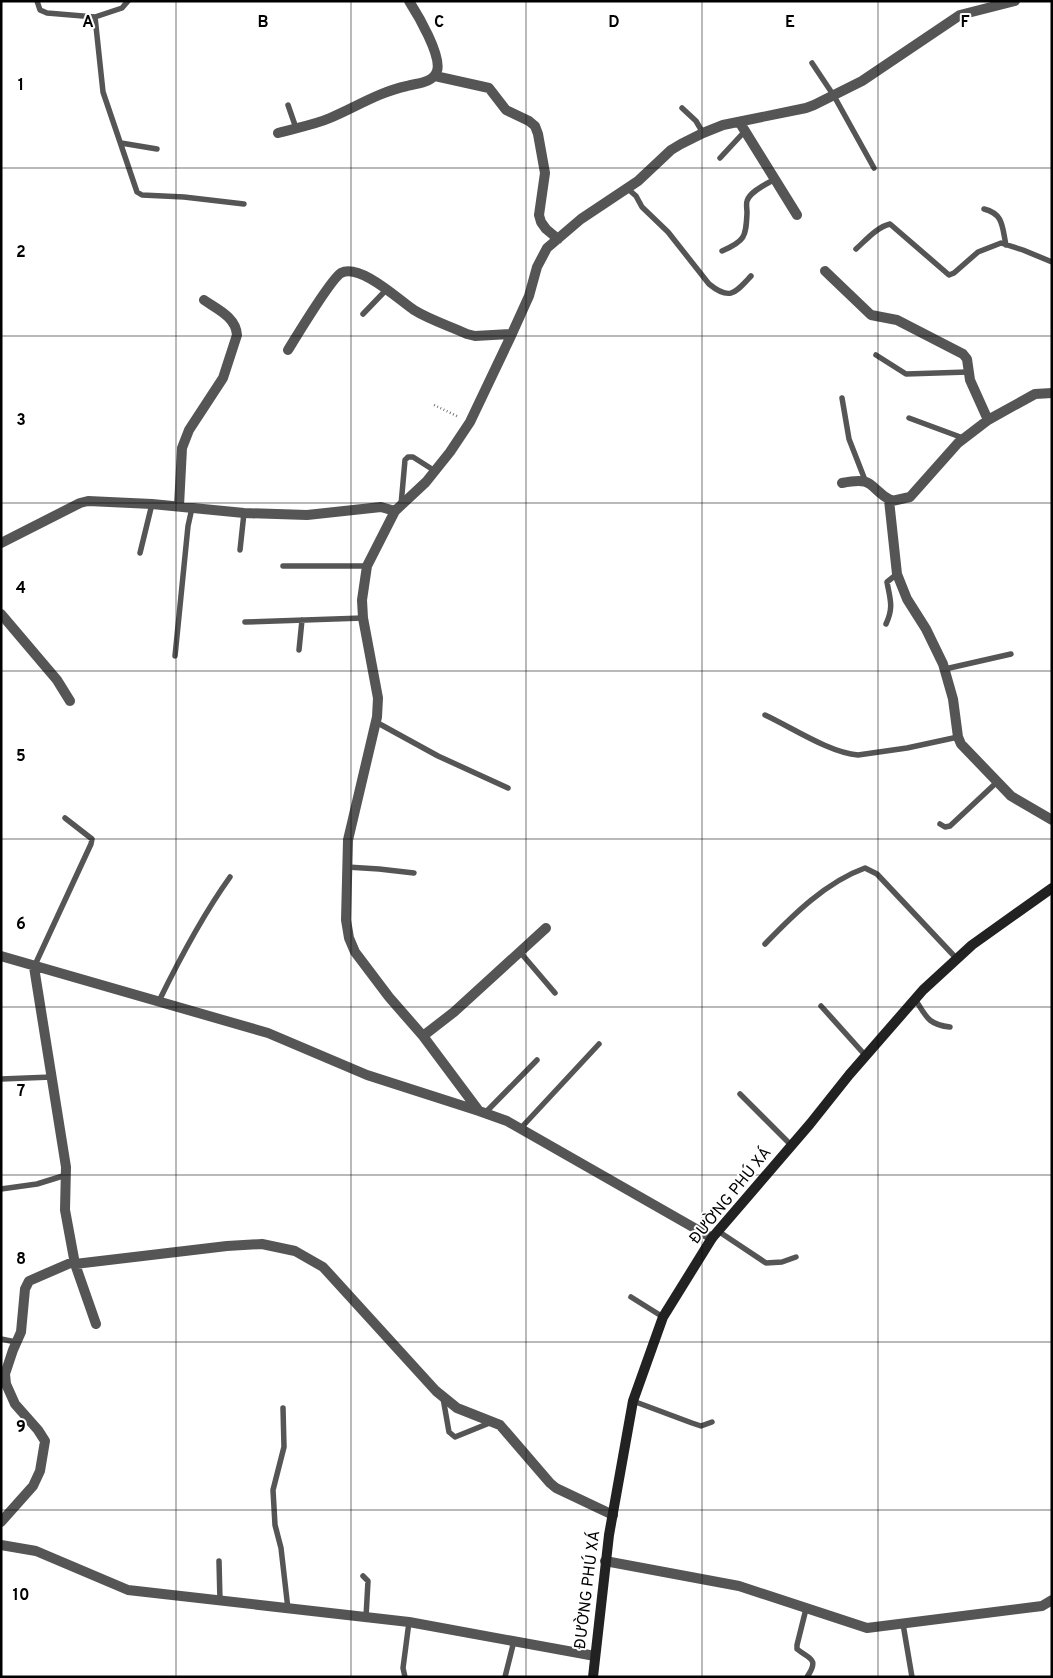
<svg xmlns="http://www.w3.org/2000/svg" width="1053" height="1678" viewBox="0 0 1053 1678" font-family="Overpass,sans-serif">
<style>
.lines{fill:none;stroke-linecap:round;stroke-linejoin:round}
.path{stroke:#777;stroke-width:2.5;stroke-dasharray:1 2.5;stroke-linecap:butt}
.lane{stroke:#555;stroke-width:5.5}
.street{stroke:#555;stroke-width:10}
.secondary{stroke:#222;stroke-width:10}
.grid{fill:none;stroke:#000;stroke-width:1;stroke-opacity:0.55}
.labels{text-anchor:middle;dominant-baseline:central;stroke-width:4;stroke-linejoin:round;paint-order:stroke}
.street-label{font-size:16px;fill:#000;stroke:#fff}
.grid-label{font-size:16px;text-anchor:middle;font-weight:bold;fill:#000;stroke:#fff;stroke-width:4;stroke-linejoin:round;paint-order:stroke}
</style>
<rect width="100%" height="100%" fill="#fff"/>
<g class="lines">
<path class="path" d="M 434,405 L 459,417"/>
<path class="lane" d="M 37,1 L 40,10 L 47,13 L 95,17 L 122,8 L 128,1
M 95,17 L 103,92 L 137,192 L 142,195 L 184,197 L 244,204
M 812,63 L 834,96 L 874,168
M 288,105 L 296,128
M 682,108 L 696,121 L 703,133
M 121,143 L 157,149
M 720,158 L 745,131
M 628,189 L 636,196 L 642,207 L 668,232 L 709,284 C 730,301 735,293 751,276
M 984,209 C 1004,214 1002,227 1006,245
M 856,249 C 866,240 877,227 890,224 L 949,275 L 954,273 L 978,252 L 1001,243 L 1023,250 L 1052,262
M 722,251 C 745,241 746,237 747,213 C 747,209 746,204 747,201 C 750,191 767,184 775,179
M 363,314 L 387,289
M 876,355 L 906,374 L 968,372
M 842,398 L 849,439 L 865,480
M 909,418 L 963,438
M 401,505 L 405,460 L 408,457 L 413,457 L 435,471
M 240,550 L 244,513
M 140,553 L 152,504
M 283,566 L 367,566
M 245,622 L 363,618
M 886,624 C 894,607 890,599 887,582 L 897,574
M 299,650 L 302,620
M 175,656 L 188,526 L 192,508
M 945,669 L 1011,654
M 765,715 C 791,727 830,753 858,755 L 907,748 L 958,737
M 376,722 L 438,756 L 508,788
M 940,824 L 945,827 L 950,826 L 997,782
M 347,867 L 379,869 L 414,873
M 765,944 C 793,915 826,882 865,868 L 877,874 L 957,959
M 520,952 L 555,993
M 34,967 L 91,844 L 92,839 L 65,818
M 915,999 C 926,1016 928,1025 950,1027
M 159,1001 C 180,958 202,916 230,877
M 821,1006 L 865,1055
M 1,1079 L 52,1077
M 740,1094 L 791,1145
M 485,1113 L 537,1060
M 520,1129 L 599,1044
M 1,1189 L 37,1184 L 66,1175
M 718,1231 L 766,1263 L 782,1262 L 796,1257
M 631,1297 L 663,1317
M 1,1339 L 16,1342
M 443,1398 L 449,1432 L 455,1437 L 492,1422
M 633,1401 L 692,1423 L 701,1426 L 712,1422
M 283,1408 L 284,1447 L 273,1490 L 275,1525 L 281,1548 L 288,1609
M 219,1561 L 220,1601
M 363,1576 L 368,1581 L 366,1617
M 806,1609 L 797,1645 L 797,1649 C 809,1659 820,1658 807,1677
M 903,1624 L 912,1677
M 405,1677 L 403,1668 L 409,1622
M 505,1677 L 514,1641"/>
<path class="street" d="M 435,76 L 489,88 L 506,110 L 529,121 L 535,126 L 538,134 L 545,173 L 539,215 L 541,222 L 546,229 L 558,239
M 740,123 L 797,215
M 278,133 C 295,128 314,125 330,118 C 356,107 379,92 407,86 C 417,83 433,83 437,71 C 442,56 418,15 409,1
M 825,271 L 871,315 L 897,320 L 963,354 L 967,359 L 970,380 L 988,420
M 288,350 C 296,337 331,279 341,273 C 360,263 399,300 414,310 C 430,320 450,326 467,334 L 475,336 L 512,334
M 842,483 C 877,476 867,488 892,501 L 910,497 L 958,443 L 988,420 L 1035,394 L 1052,393
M 889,500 L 897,574 L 907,599 L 926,629 L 943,664 L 953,699 L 958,737 L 961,744 L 1011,796 L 1052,820
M 179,506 L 182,448 L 189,430 L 223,378 L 237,335 C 236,317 217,309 204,300
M 1,543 L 80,503 L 88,501 L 152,504 L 244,513 L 307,515 L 381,507 L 395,511
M 1,614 L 57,680 L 70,701
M 1,956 L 268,1033 L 367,1075 L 479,1111 L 507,1121 L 712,1238
M 34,967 L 66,1167 L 65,1210 L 75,1264 L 96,1324
M 423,1036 L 454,1012 L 546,928
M 479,1111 L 423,1036 L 389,997 L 355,952 L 349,938 L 346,920 L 348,840 L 377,717 L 378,698 L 363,618 L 362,600 L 367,566 L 395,511 L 426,482 L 450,452 L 470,422 L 510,338 L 529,296 L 537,267 L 547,248 L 581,219 L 638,181 L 671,150 L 681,144 L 703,133 L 723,125 L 806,108 L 814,105 L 862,81 L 960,15 L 1015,1
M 75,1264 L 227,1246 L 262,1244 L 295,1251 L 323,1267 L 436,1391 L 457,1408 L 500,1425 L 550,1483 L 556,1488 L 613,1515
M 1,1522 L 33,1486 L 40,1471 L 45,1441 L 38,1430 L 15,1404 L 6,1384 L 5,1374 L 13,1350 L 21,1332 L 25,1289 L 29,1281 L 75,1261
M 1,1545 L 36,1551 L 128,1590 L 409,1622 L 595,1656
M 605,1561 L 739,1586 L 867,1628 L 1042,1606 L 1052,1600"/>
<path class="secondary" d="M 593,1677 L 609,1535 L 633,1401 L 663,1317 L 712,1238 L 810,1124 L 849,1075 L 923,990 L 972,945 L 1052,888"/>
</g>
<path class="grid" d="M 176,1 L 176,1677M 351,1 L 351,1677M 526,1 L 526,1677M 702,1 L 702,1677M 878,1 L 878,1677M 1,168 L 1052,168M 1,336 L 1052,336M 1,503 L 1052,503M 1,671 L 1052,671M 1,839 L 1052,839M 1,1007 L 1052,1007M 1,1175 L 1052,1175M 1,1342 L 1052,1342M 1,1510 L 1052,1510"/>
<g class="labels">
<g class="street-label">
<text transform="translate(731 1196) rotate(-51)">ĐƯỜNG PHÚ XÁ</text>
<text transform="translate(588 1590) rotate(-83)">ĐƯỜNG PHÚ XÁ</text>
</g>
</g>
<g class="grid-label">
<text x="88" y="27">A</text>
<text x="263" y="27">B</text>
<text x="439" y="27">C</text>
<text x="614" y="27">D</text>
<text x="790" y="27">E</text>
<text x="965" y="27">F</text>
<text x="21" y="90">1</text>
<text x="21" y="257">2</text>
<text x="21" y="425">3</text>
<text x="21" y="593">4</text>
<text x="21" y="761">5</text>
<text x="21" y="929">6</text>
<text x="21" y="1096">7</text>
<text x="21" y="1264">8</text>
<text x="21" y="1432">9</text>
<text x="21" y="1600">10</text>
</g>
<rect width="1053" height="1678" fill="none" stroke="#000000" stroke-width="5"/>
</svg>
